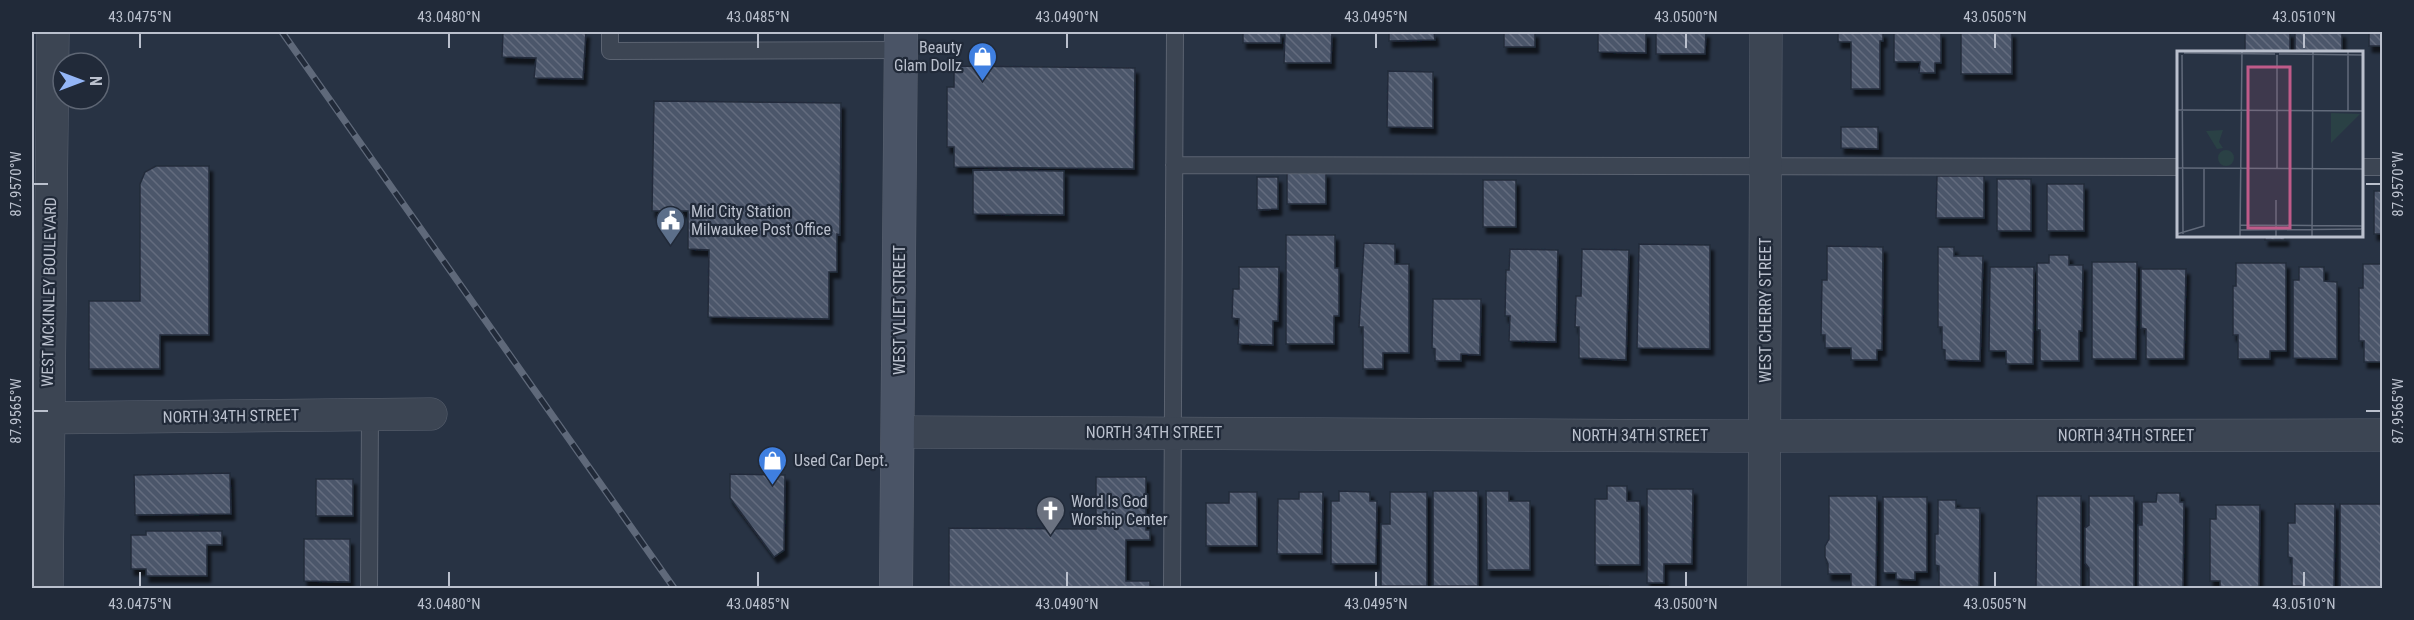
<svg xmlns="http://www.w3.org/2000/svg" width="2414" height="620" viewBox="0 0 2414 620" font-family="'Roboto Condensed',sans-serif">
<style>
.building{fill:url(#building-back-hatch);stroke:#232c3b;stroke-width:1.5;filter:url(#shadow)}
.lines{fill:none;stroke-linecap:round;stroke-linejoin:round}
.lane-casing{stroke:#5b6371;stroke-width:18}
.street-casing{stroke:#5b6371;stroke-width:33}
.secondary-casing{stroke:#5b6371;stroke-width:34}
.lane{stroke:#3c4553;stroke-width:16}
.street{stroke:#3c4553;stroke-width:32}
.secondary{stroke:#4a5466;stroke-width:33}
.rail-casing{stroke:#5f697a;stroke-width:7}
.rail{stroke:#212a39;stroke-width:4.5;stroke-dasharray:14;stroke-linecap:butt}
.ticks{fill:none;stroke:#bac0cd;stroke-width:2}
.labels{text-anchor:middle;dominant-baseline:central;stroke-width:4.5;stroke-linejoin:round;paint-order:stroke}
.poi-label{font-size:16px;fill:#bac0cd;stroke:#212a39;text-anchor:start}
.street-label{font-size:16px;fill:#bac0cd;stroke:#212a39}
.inset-road{fill:none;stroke:#626b7b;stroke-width:1.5}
.view{fill:#bf5b89;fill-opacity:0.15;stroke:#bf5b89;stroke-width:3}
.inset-edge{fill:none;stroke:#bac0cd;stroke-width:3}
.neatline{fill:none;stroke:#bac0cd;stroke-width:2}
.ticks-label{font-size:15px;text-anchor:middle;fill:#bac0cd}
</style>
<defs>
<pattern id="building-back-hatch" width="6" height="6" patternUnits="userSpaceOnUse" patternTransform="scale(1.5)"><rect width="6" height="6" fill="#4c566a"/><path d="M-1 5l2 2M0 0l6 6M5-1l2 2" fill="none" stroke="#646c7e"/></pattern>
<filter id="shadow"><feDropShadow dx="3.5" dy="6" stdDeviation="1.5" flood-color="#0009"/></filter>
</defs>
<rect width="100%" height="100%" fill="#283344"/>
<path class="building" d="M 503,32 L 586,32 L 583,79 L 534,78 L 536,58 L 502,57 Z
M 1243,32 L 1281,32 L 1281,43 L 1243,43 Z
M 1285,32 L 1332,32 L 1331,63 L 1284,63 Z
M 1389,32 L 1434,32 L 1435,40 L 1389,41 Z
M 1504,32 L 1535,32 L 1535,47 L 1504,47 Z
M 1598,32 L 1646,32 L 1646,53 L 1598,52 Z
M 1656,32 L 1706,32 L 1705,54 L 1656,54 Z
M 1838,32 L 1883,32 L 1883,41 L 1880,41 L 1880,89 L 1851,89 L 1851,42 L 1838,42 Z
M 1894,32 L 1941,32 L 1941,63 L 1935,63 L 1935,73 L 1919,73 L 1920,62 L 1894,62 Z
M 1961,32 L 2012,32 L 2012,74 L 1961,74 Z
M 2245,32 L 2290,32 L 2290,52 L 2245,52 Z
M 2295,32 L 2342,32 L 2342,52 L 2295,52 Z
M 2369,32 L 2382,32 L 2382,46 L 2369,46 Z
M 954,66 L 1135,68 L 1134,169 L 954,167 L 954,147 L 947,147 L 947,87 L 954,87 Z
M 1388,71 L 1433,72 L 1433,128 L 1387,127 Z
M 654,101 L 841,103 L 840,235 L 837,234 L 837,272 L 829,272 L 829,319 L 708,317 L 709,250 L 688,249 L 688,211 L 652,211 Z
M 1841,127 L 1878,127 L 1878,149 L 1841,148 Z
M 156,166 L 209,166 L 209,335 L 160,335 L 160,369 L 89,369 L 89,301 L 140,301 L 140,184 L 145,172 Z
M 973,170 L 1064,171 L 1064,215 L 973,214 Z
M 1287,172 L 1326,172 L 1326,204 L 1287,204 Z
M 1937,176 L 1984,176 L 1984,218 L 1936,218 Z
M 1257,177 L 1278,177 L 1278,209 L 1257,210 Z
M 1997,179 L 2031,179 L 2031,231 L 1997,231 Z
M 1483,180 L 1516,180 L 1516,227 L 1483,227 Z
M 2047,184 L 2084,184 L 2084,231 L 2047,231 Z
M 2374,191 L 2382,191 L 2382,234 L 2374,234 Z
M 1286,235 L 1335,235 L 1335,268 L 1339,268 L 1339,316 L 1334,316 L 1334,344 L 1286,344 Z
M 2265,236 L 2285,236 L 2285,240 L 2265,240 Z
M 1364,243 L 1395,244 L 1395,264 L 1409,264 L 1409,353 L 1383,353 L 1383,369 L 1363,369 L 1363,327 L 1359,327 Z
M 1639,244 L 1710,245 L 1710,349 L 1637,348 Z
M 1827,246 L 1883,247 L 1882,350 L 1877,350 L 1877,360 L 1851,360 L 1851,348 L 1825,348 L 1825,335 L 1821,335 L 1822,280 L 1827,280 Z
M 1938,247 L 1954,247 L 1954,256 L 1983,256 L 1980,361 L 1945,360 L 1945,350 L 1942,349 L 1942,327 L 1938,327 Z
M 1510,249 L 1558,250 L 1556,342 L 1509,341 L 1510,316 L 1505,316 L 1506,270 L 1509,270 Z
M 1582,249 L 1629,250 L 1626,360 L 1579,358 L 1579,327 L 1575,327 L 1576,296 L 1581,296 Z
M 2049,255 L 2069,255 L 2069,265 L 2083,265 L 2082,331 L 2079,331 L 2079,361 L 2040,361 L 2040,330 L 2037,330 L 2037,263 L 2049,263 Z
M 2092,262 L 2137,262 L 2136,359 L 2092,359 Z
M 2236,263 L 2286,263 L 2286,351 L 2270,351 L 2270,359 L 2238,359 L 2238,335 L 2233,335 L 2233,286 L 2236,286 Z
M 2363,264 L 2382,264 L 2382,362 L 2364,362 L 2364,341 L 2359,341 L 2359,288 L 2363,288 Z
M 1239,267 L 1279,267 L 1278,321 L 1273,321 L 1273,345 L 1238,344 L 1239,319 L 1232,318 L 1233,289 L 1239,289 Z
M 1990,267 L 2034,267 L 2033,364 L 2006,364 L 2006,351 L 1989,351 Z
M 2299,267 L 2324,267 L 2324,281 L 2337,282 L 2337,359 L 2293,358 L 2293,280 L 2299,280 Z
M 2141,269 L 2186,269 L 2184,359 L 2146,359 L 2146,329 L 2141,328 Z
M 1433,299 L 1481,299 L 1480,355 L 1461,354 L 1461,361 L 1435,361 L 1435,349 L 1432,348 Z
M 230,473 L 231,514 L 135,515 L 134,475 Z
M 730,474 L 785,475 L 784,550 L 774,557 L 730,498 Z
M 1096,477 L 1146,477 L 1146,530 L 1150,530 L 1150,540 L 1126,540 L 1126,581 L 1150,581 L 1150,588 L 949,588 L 949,528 L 1096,529 Z
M 316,479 L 353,479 L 353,516 L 316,516 Z
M 1607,486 L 1627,486 L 1627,501 L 1640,501 L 1640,565 L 1595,565 L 1595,499 L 1607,499 Z
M 1647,489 L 1693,489 L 1692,564 L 1664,564 L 1664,583 L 1647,583 Z
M 1339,491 L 1370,492 L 1370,501 L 1377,501 L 1376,564 L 1331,564 L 1331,501 L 1339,501 Z
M 1433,491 L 1478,491 L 1478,586 L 1433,586 Z
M 1486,491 L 1509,491 L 1509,501 L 1530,501 L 1530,570 L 1487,570 Z
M 1229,492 L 1257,492 L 1257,546 L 1206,546 L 1206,503 L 1229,503 Z
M 1299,492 L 1323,492 L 1322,554 L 1277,554 L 1278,499 L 1299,499 Z
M 1390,492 L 1427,492 L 1427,586 L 1381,586 L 1381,524 L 1390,524 Z
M 2157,493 L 2180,493 L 2180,502 L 2184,502 L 2183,588 L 2138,588 L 2138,525 L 2142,525 L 2142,502 L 2156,502 Z
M 1829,496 L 1877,496 L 1876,587 L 1851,587 L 1851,574 L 1828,574 L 1828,564 L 1825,557 L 1825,546 L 1829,539 Z
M 2037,496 L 2081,496 L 2081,588 L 2036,588 Z
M 2089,496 L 2134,496 L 2134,588 L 2089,588 L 2089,568 L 2085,563 L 2085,528 L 2089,525 Z
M 1883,497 L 1927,497 L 1927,572 L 1915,572 L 1915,580 L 1896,579 L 1896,573 L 1883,573 Z
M 1938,500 L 1956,500 L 1956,508 L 1980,508 L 1979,588 L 1939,588 L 1939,566 L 1935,565 L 1935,534 L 1938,534 Z
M 2295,504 L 2335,504 L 2334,588 L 2301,588 L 2301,586 L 2292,586 L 2292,558 L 2288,557 L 2288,523 L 2295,523 Z
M 2340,504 L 2382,504 L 2382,588 L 2340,588 Z
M 2216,505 L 2260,505 L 2259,588 L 2220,588 L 2220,581 L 2210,581 L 2210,519 L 2216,519 Z
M 146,531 L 222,531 L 222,545 L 207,545 L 207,576 L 146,576 L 146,569 L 131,569 L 131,535 L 146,535 Z
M 304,539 L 350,539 L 350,582 L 304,581 Z
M 1581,586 L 1608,586 L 1608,588 L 1581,588 Z"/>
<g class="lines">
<defs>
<path id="lane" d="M 610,32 L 610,51 L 901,50
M 1174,165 L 2178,167
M 2362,167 L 2382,167
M 369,588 L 370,415
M 1172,588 L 1175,32"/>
<path id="street" d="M 32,418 L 431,414
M 898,432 L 1723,436 L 2382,435
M 47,588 L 53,32
M 1764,588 L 1766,32"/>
<path id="secondary" d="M 896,588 L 901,32"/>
</defs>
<use href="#lane" class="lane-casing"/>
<use href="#street" class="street-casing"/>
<use href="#secondary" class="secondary-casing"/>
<use href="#lane" class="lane"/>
<use href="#street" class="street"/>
<use href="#secondary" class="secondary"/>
<defs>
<path id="rail" d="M 282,32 L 674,588"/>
</defs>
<use href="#rail" class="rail-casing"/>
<use href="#rail" class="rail"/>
</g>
<path class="ticks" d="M 140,33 L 140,48M 449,33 L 449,48M 758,33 L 758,48M 1067,33 L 1067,48M 1376,33 L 1376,48M 1686,33 L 1686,48M 1995,33 L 1995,48M 2304,33 L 2304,48M 33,184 L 48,184M 2366,184 L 2381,184M 33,411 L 48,411M 2366,411 L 2381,411M 140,572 L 140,587M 449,572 L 449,587M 758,572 L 758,587M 1067,572 L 1067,587M 1376,572 L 1376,587M 1686,572 L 1686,587M 1995,572 L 1995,587M 2304,572 L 2304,587"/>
<defs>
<symbol id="shop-pin" viewBox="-11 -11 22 30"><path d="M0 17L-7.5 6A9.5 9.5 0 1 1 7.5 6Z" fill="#3f7fe0" stroke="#212a39"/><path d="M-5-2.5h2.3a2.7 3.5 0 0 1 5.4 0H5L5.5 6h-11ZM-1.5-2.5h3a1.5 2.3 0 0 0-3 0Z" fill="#fff"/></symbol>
<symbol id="civic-pin" viewBox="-11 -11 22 30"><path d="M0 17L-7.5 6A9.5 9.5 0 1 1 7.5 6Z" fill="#5c6f8a" stroke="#212a39"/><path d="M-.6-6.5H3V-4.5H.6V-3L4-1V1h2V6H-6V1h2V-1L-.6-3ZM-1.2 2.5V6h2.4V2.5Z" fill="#fff"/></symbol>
<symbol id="church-pin" viewBox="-11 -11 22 30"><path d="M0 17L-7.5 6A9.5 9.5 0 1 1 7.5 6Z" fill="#6b7280" stroke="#212a39"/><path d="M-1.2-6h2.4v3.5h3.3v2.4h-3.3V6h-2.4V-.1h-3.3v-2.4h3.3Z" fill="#fff"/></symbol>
</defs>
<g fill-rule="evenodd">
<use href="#shop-pin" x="966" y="40" width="33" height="45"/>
<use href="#civic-pin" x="654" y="204" width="33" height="45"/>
<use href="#shop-pin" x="756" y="444" width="33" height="45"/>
<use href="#church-pin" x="1034" y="494" width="33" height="45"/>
</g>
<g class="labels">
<g class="poi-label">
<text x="962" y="47" text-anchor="end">Beauty<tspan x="962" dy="18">Glam Dollz</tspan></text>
<text x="691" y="211">Mid City Station<tspan x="691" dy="18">Milwaukee Post Office</tspan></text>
<text x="794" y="460">Used Car Dept.</text>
<text x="1071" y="501">Word Is God<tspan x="1071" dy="18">Worship Center</tspan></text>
</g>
<g class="street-label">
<text transform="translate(49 292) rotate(-89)">WEST MCKINLEY BOULEVARD</text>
<text transform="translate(899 310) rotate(-90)">WEST VLIET STREET</text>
<text transform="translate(1765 310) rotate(-90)">WEST CHERRY STREET</text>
<text transform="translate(231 416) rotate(-1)">NORTH 34TH STREET</text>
<text x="1154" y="432">NORTH 34TH STREET</text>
<text x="1640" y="435">NORTH 34TH STREET</text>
<text x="2126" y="435">NORTH 34TH STREET</text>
</g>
</g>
<g transform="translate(2177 51)">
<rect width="186" height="186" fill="#283344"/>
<path d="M 46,79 L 42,91 L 46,97 L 40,98 L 29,80 Z" fill="#2a4145"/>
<path d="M 154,62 L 183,63 L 154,92 ZM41 107a8 8 0 1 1 16 0a8 8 0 1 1-16 0Z" fill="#2a4145"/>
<path class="inset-road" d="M 7,2 L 98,3M 102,3 L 186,4M 5,4 L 6,183M 0,59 L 186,60M 171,60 L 171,0M 0,117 L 186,118M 100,117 L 100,4M 99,149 L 99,186M 63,174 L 186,175M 63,179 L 186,178M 0,183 L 27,175 L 27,117M 63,186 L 65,0M 135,186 L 136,0M 185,186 L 186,119"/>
<path class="view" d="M 71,16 L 113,16 L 113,177 L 71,177 Z"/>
<rect width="186" height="186" class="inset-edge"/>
</g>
<rect width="2414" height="620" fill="none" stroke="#212a39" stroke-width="66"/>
<g transform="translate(81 81) rotate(90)"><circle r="28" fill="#212a39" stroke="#5e6674" stroke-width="1.5"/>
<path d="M0-4.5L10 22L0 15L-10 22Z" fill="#94b6f7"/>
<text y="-9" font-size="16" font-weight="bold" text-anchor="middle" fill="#bac0cd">N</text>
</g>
<rect x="33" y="33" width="2348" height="554" class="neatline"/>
<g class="ticks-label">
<text x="140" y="22">43.0475°N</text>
<text x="449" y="22">43.0480°N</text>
<text x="758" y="22">43.0485°N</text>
<text x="1067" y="22">43.0490°N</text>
<text x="1376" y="22">43.0495°N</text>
<text x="1686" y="22">43.0500°N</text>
<text x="1995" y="22">43.0505°N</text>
<text x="2304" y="22">43.0510°N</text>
<text transform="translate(2398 184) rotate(-90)" y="5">87.9570°W</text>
<text transform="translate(16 184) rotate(-90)" y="5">87.9570°W</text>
<text transform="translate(2398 411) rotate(-90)" y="5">87.9565°W</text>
<text transform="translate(16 411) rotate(-90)" y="5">87.9565°W</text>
<text x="140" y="609">43.0475°N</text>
<text x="449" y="609">43.0480°N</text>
<text x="758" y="609">43.0485°N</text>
<text x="1067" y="609">43.0490°N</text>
<text x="1376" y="609">43.0495°N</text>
<text x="1686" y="609">43.0500°N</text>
<text x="1995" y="609">43.0505°N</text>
<text x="2304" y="609">43.0510°N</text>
</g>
</svg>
